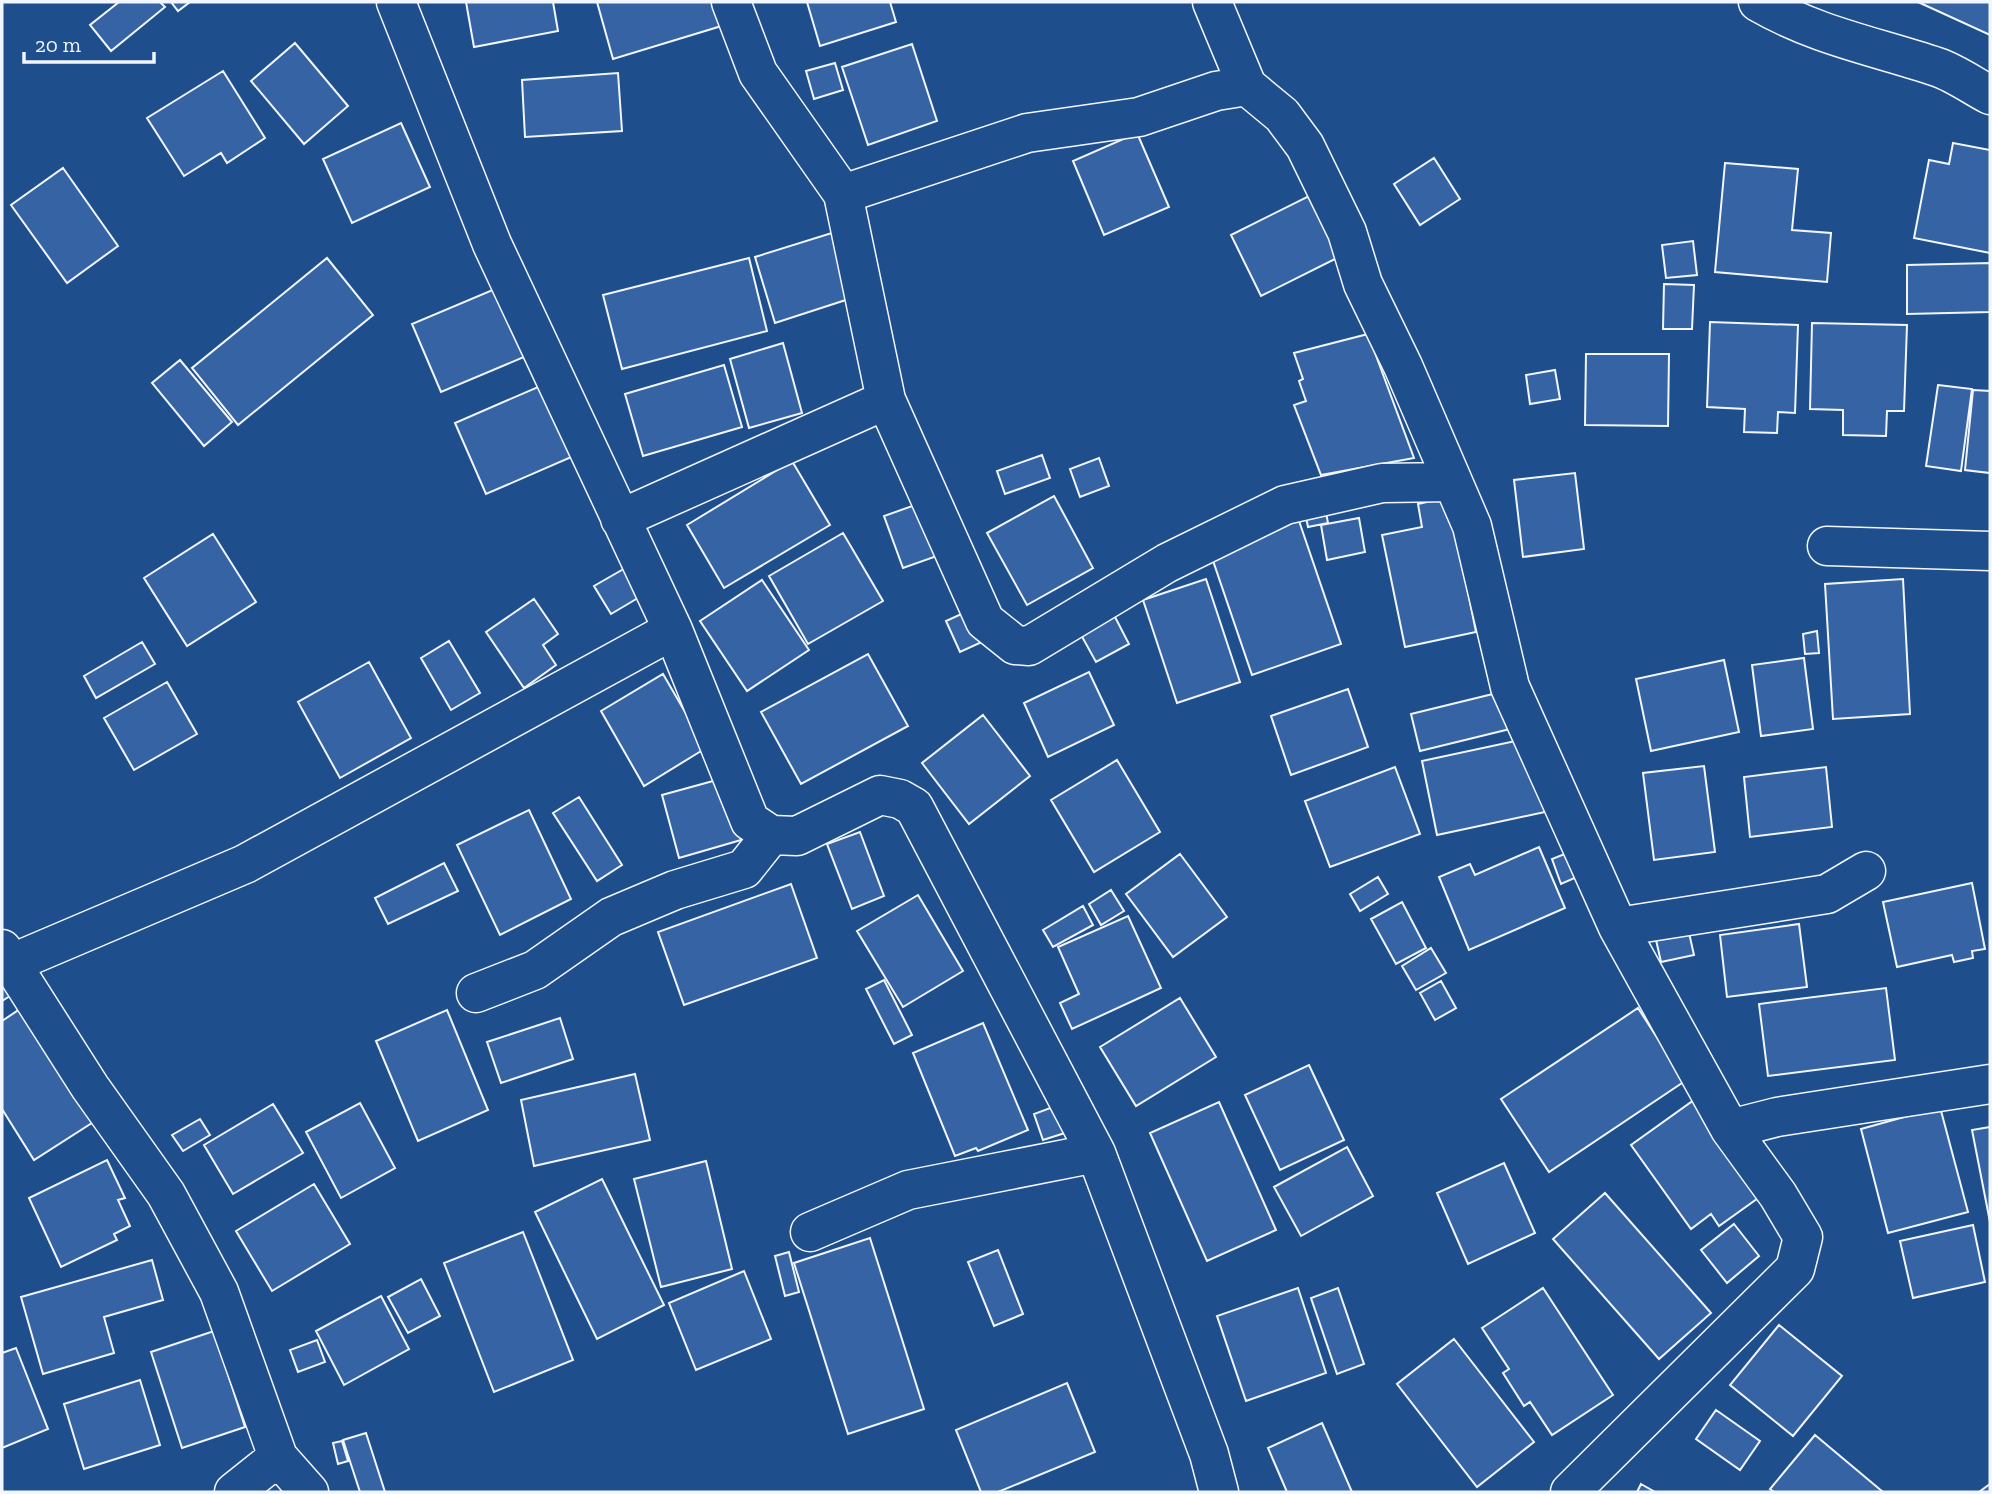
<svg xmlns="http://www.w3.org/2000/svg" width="1992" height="1494" viewBox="0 0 1992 1494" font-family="'Zilla Slab',serif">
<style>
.building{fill:#3563a3;stroke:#f2f6ff;stroke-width:2}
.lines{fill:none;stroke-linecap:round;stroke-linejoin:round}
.street-casing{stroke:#f2f6ff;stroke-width:41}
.street{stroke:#1f4e8c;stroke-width:38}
</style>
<rect width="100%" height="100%" fill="#1f4e8c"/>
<path class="building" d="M 119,2 L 160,2 L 165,7 L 111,51 L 90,25 Z
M 171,2 L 190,2 L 178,11 Z
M 466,2 L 553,2 L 558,31 L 474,47 Z
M 597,2 L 722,2 L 728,24 L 613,59 Z
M 807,2 L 890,2 L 896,22 L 820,46 Z
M 1918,2 L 1990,2 L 1990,35 Z
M 295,43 L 348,106 L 304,144 L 251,81 Z
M 912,44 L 937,121 L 868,145 L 842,67 Z
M 835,63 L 843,90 L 814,99 L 806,71 Z
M 223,71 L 265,138 L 227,163 L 221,153 L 184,176 L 147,118 Z
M 618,73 L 622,131 L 525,137 L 522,80 Z
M 401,123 L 430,187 L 352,223 L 323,159 Z
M 1137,133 L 1169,207 L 1104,235 L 1073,161 Z
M 1953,143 L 1990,150 L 1990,253 L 1914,238 L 1929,160 L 1949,164 Z
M 1434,158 L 1460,199 L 1420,225 L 1394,184 Z
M 1725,163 L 1798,169 L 1792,230 L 1831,233 L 1827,282 L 1715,272 Z
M 63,168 L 118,246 L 67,283 L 11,205 Z
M 1309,196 L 1339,257 L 1261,296 L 1231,235 Z
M 835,232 L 855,297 L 775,323 L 755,257 Z
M 1693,241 L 1697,275 L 1666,278 L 1662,245 Z
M 327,258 L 373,315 L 238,425 L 192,368 Z
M 749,258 L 767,331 L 622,369 L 603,295 Z
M 1990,263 L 1990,312 L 1907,314 L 1907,265 Z
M 1664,284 L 1694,285 L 1692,329 L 1663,329 Z
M 502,286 L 531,354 L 441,392 L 412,324 Z
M 1710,322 L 1798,325 L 1795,413 L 1778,412 L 1777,433 L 1744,432 L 1745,409 L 1707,407 Z
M 1812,323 L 1907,325 L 1904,411 L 1887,411 L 1886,436 L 1843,435 L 1843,410 L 1810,409 Z
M 1368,334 L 1414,458 L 1321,475 L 1294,405 L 1306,401 L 1299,381 L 1303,379 L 1294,353 Z
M 783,343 L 802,413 L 749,428 L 730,359 Z
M 1586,354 L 1669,354 L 1668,426 L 1585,425 Z
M 180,360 L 232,422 L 204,446 L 152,383 Z
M 724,365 L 742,427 L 643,456 L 625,394 Z
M 1555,370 L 1560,399 L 1530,404 L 1526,375 Z
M 545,384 L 576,455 L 486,494 L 455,423 Z
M 1938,385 L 1972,389 L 1961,471 L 1926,466 Z
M 1973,390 L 1990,391 L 1990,473 L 1965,470 Z
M 1042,455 L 1050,478 L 1005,494 L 997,471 Z
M 1099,458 L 1109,486 L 1080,497 L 1070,469 Z
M 792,461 L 830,525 L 724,588 L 687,525 Z
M 1575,473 L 1584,549 L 1523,557 L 1514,480 Z
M 1054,496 L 1093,568 L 1027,605 L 987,533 Z
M 1449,497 L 1476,632 L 1405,647 L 1382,535 L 1422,527 L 1418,504 Z
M 1324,502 L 1328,523 L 1308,527 L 1304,507 Z
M 918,504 L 937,556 L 903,568 L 884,516 Z
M 1297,515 L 1341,644 L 1252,675 L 1208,546 Z
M 1359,518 L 1365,552 L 1327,560 L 1321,525 Z
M 843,533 L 883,601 L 808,644 L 769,576 Z
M 213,534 L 256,602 L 187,646 L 144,578 Z
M 627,567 L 643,595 L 611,614 L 594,586 Z
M 1206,579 L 1240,682 L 1177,703 L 1143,600 Z
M 1903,579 L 1910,714 L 1833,719 L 1825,584 Z
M 762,580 L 809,650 L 747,691 L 700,621 Z
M 534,599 L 558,634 L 543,645 L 556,665 L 524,688 L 486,632 Z
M 970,610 L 984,641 L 960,652 L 946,621 Z
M 1114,615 L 1129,644 L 1096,662 L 1080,633 Z
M 1817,631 L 1819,653 L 1805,654 L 1803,634 Z
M 449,641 L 480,693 L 451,710 L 421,658 Z
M 142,642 L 155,664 L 96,698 L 84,676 Z
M 868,654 L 908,726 L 801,784 L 761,712 Z
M 1804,658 L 1813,729 L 1761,736 L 1752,665 Z
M 1724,660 L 1739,732 L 1651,751 L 1636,679 Z
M 369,662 L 411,738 L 340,778 L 298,702 Z
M 1089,672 L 1114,725 L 1048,757 L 1024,703 Z
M 663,674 L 706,748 L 644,786 L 601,711 Z
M 167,682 L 197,734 L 134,770 L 104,718 Z
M 1348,689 L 1368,747 L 1291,775 L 1271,716 Z
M 1501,692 L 1510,729 L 1420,751 L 1411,714 Z
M 983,715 L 1030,776 L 969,824 L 922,763 Z
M 1530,738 L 1545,812 L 1437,835 L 1422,761 Z
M 1117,760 L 1160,832 L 1094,872 L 1051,800 Z
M 1704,766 L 1715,852 L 1654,860 L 1643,773 Z
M 1395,767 L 1420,834 L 1330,867 L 1305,801 Z
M 1826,767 L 1832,827 L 1750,837 L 1744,777 Z
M 724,778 L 741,840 L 679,858 L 662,795 Z
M 579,797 L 622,865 L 597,881 L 553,813 Z
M 529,810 L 571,899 L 500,935 L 457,845 Z
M 860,832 L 884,896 L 852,909 L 827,844 Z
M 1539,847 L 1565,908 L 1469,950 L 1439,877 L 1470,864 L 1475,875 Z
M 1577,849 L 1586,873 L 1561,884 L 1552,859 Z
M 1180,854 L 1227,917 L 1173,957 L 1126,894 Z
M 444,863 L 458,891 L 388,924 L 375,898 Z
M 1378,877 L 1388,894 L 1360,911 L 1350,894 Z
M 1972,883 L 1985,949 L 1972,951 L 1973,958 L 1954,962 L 1952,955 L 1897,967 L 1883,902 Z
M 791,884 L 817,958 L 684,1005 L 658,932 Z
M 1111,890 L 1124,911 L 1101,925 L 1089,904 Z
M 918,895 L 963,971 L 903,1007 L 857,931 Z
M 1402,902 L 1426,948 L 1396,964 L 1371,919 Z
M 1083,906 L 1093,925 L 1053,947 L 1043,930 Z
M 1128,916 L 1161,988 L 1072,1029 L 1060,1003 L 1079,994 L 1058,947 Z
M 1687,924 L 1694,955 L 1661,962 L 1654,931 Z
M 1799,924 L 1807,987 L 1727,997 L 1720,935 Z
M 1431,948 L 1446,973 L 1416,990 L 1402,966 Z
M 884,980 L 912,1035 L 894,1044 L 866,989 Z
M 2,981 L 10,996 L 2,1001 Z
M 1441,981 L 1456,1008 L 1435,1020 L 1420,993 Z
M 1886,988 L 1895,1060 L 1768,1076 L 1759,1004 Z
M 1180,998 L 1216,1057 L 1136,1106 L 1100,1047 Z
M 23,1007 L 95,1121 L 34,1160 L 2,1109 L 2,1021 Z
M 1638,1008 L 1685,1081 L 1549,1172 L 1501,1099 Z
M 447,1010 L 488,1110 L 418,1141 L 376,1041 Z
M 560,1018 L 573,1059 L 501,1083 L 487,1042 Z
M 983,1023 L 1028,1130 L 978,1151 L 976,1148 L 955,1156 L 913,1053 Z
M 1309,1065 L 1344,1140 L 1280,1170 L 1245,1095 Z
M 635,1074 L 650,1140 L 534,1166 L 521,1100 Z
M 1694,1100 L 1761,1196 L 1719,1226 L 1711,1214 L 1691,1229 L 1631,1145 Z
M 1219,1102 L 1276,1230 L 1207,1261 L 1150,1133 Z
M 360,1103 L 395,1168 L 341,1198 L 306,1132 Z
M 273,1104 L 303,1153 L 233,1194 L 204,1145 Z
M 1061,1104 L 1071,1131 L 1043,1140 L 1034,1114 Z
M 1940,1107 L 1968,1212 L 1888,1233 L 1861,1129 Z
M 200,1119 L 210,1135 L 183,1151 L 172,1135 Z
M 1990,1127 L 1990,1222 L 1972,1130 Z
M 1347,1147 L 1373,1196 L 1301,1236 L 1274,1187 Z
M 107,1160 L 125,1198 L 118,1200 L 130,1226 L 114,1234 L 117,1240 L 61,1267 L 29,1198 Z
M 706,1161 L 732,1269 L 661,1287 L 634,1179 Z
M 1504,1163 L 1535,1233 L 1468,1264 L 1437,1193 Z
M 602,1179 L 664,1305 L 597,1339 L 535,1212 Z
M 314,1184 L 350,1244 L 272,1291 L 236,1231 Z
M 1605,1193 L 1711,1313 L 1659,1359 L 1553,1239 Z
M 1734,1224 L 1759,1256 L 1727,1283 L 1701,1250 Z
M 1973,1225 L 1985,1282 L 1913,1298 L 1900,1241 Z
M 523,1232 L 573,1360 L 494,1392 L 444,1263 Z
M 870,1238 L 924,1409 L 848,1434 L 794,1263 Z
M 998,1250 L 1023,1314 L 994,1326 L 968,1262 Z
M 789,1252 L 799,1292 L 785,1296 L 775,1256 Z
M 152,1260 L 163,1300 L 104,1317 L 114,1353 L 43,1374 L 21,1297 Z
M 744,1271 L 771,1339 L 696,1370 L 669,1303 Z
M 421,1279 L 440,1316 L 408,1333 L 388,1297 Z
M 1298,1288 L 1326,1373 L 1246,1401 L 1217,1316 Z
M 1338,1288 L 1364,1364 L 1337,1374 L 1311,1298 Z
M 1543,1288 L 1613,1395 L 1552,1435 L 1530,1402 L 1524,1406 L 1503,1373 L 1509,1369 L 1482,1328 Z
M 381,1296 L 409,1349 L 344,1385 L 316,1331 Z
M 1779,1325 L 1842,1376 L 1793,1436 L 1730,1385 Z
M 214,1331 L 245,1427 L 182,1448 L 151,1352 Z
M 1454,1339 L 1534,1442 L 1477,1487 L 1397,1384 Z
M 317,1340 L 325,1362 L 298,1372 L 290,1350 Z
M 16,1348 L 48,1429 L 2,1448 L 2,1353 Z
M 140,1380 L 160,1445 L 84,1469 L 64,1404 Z
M 1067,1383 L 1095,1452 L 998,1492 L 981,1492 L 956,1430 Z
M 1716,1410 L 1760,1441 L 1740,1470 L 1696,1439 Z
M 1322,1423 L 1352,1492 L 1287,1492 L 1268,1448 Z
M 366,1433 L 385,1492 L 360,1492 L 343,1440 Z
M 1815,1435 L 1883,1492 L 1774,1492 L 1770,1489 Z
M 342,1441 L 348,1461 L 338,1464 L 333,1443 Z
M 1641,1484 L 1655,1492 L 1637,1492 Z
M 1990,1484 L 1990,1492 L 1979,1492 Z"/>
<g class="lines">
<defs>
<path id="street" d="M 396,2 L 492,244 L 673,630 L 750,821 L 771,835 L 797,836 L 880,795 L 900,799 L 914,807 L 1096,1153 L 1209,1454 L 1219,1492
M 731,2 L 758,73 L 843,194 L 1027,133 L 1139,117 L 1216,91 L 1247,86 L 1282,115 L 1305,146 L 1347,232 L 1363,284 L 1403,366 L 1472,526 L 1510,687 L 1618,927 L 1730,1129 L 1778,1195 L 1803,1237 L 1795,1269 L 1570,1492
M 1212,2 L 1247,86
M 1758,2 C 1817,36 1874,46 1937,67 C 1955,73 1973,86 1990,95
M 843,194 L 886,400 L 985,621 L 1015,645 L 1029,646 L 1167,563 L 1285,505 L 1382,483 L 1453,482
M 620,519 L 886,400
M 1827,546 L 1990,551
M 1618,927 L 1827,894 L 1866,871
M 2,949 L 90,1087 L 166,1194 L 219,1292 L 278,1457 L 309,1492
M 10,964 L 245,864 L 673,630
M 476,993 L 535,970 L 611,917 L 675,890 L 744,869 L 771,835
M 1730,1129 L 1777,1117 L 1990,1084
M 810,1232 L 908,1190 L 1096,1153
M 234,1492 L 278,1457"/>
</defs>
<use href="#street" class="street-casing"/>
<use href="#street" class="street"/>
</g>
<rect width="1992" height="1494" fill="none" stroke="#f2f6ff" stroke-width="7"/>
<path d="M24 52v10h130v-10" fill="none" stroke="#f2f6ff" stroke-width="3.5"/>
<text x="35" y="52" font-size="21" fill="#f2f6ff" stroke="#1f4e8c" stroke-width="5" paint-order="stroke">20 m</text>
</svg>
